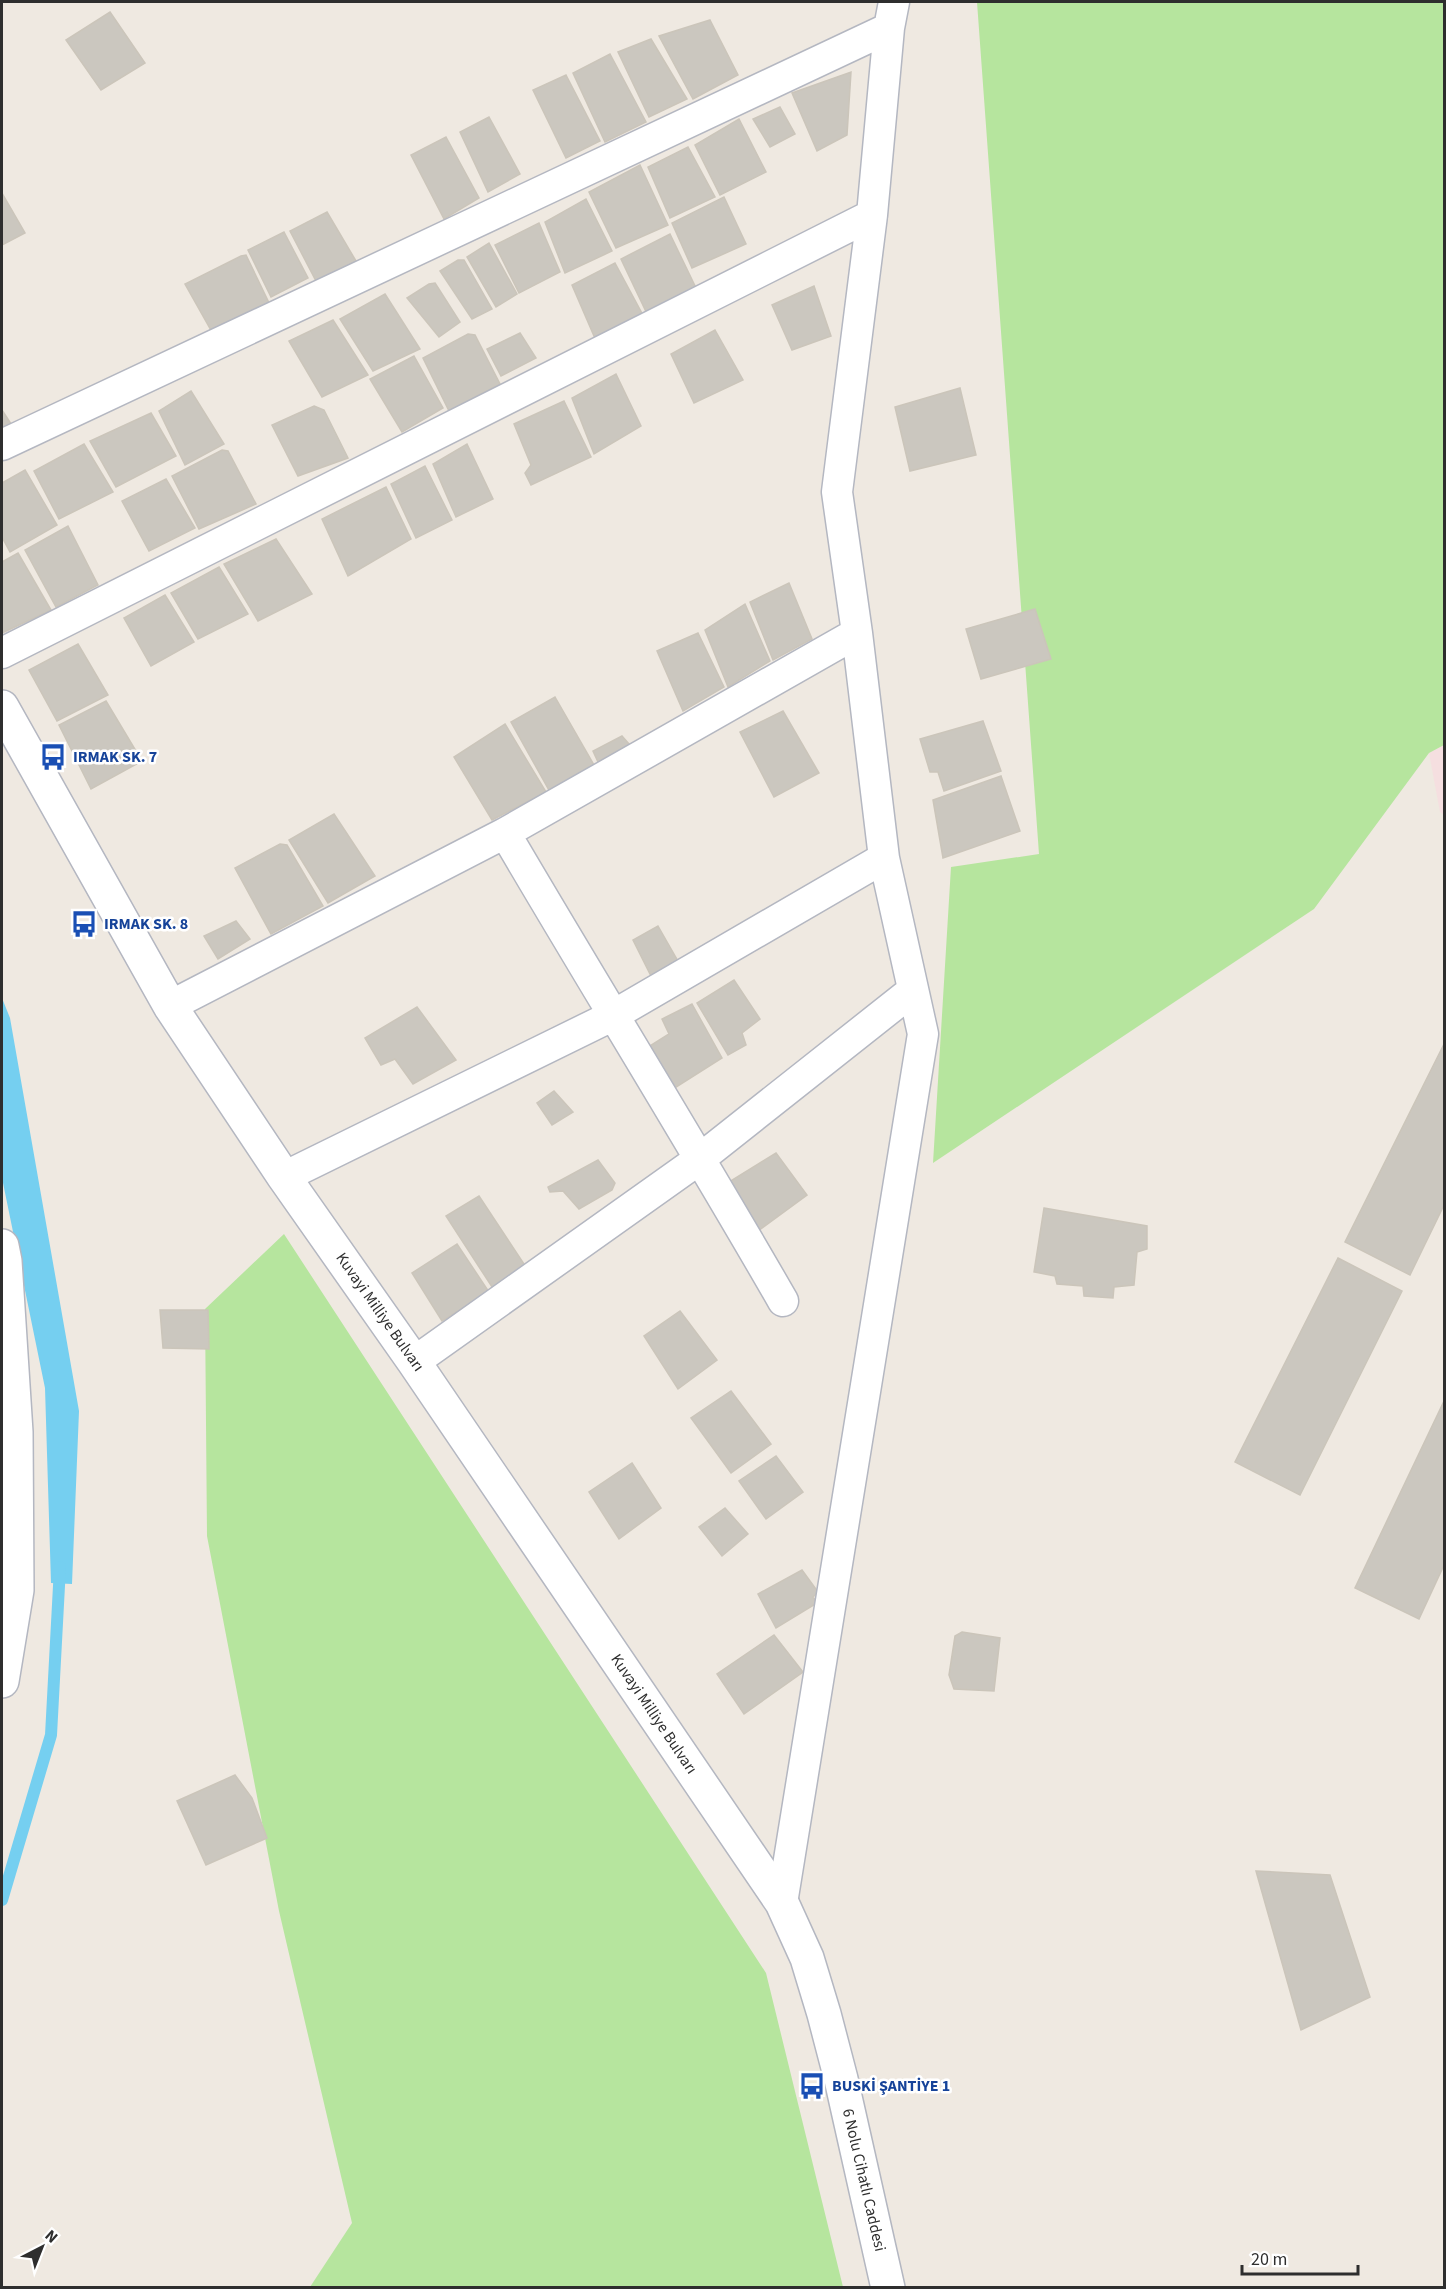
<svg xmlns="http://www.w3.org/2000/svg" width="1446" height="2289" viewBox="0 0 1446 2289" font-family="'Source Sans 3',sans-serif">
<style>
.medical{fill:#f5dfe0}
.green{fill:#b6e59e}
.water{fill:#75cff0}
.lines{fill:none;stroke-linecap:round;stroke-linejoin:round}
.stream{stroke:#75cff0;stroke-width:12}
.building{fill:#cbc7bf;stroke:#cbc5ba;stroke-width:1.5}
.street-casing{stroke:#b4b7c1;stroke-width:33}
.secondary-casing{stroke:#b4b7c1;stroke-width:36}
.street{stroke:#fff;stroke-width:30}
.secondary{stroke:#fff;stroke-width:33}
.labels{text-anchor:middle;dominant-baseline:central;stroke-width:5;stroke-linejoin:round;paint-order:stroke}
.transit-label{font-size:16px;font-weight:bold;fill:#164399;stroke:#fff;text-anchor:start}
.street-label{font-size:16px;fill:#2e2e2e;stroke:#fff}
</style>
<rect width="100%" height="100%" fill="#efe9e1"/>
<path class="medical" d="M 1444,745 L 1444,815 L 1440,812 L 1429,753 Z"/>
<path class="green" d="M 977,2 L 1444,2 L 1444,745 L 1429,753 L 1314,909 L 933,1163 L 951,867 L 1039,854 Z
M 284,1234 L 766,1973 L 843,2287 L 310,2287 L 352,2223 L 279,1911 L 207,1536 L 205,1309 Z"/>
<path class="water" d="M 2,998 L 10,1018 L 79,1411 L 72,1584 L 51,1583 L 45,1388 L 2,1178 Z"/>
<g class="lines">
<path class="stream" d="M 2,1900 L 51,1735 L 60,1567"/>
</g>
<path class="building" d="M 110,12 L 145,63 L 101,90 L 66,40 Z
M 710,20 L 738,75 L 693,99 L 659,36 Z
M 651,39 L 687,99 L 649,117 L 618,52 Z
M 610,54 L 646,122 L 605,142 L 573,73 Z
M 851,72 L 847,135 L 817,151 L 792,93 Z
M 566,75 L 600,141 L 566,158 L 533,90 Z
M 780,107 L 795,134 L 770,147 L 753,119 Z
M 489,117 L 520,174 L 488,192 L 460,132 Z
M 739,119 L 766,172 L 720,195 L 695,145 Z
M 446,137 L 479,198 L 444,219 L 411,155 Z
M 688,147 L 715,197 L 670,218 L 648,167 Z
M 640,165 L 668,225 L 616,248 L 589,192 Z
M 2,193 L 25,233 L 2,245 Z
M 724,197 L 746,244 L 692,268 L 672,223 Z
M 586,199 L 612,251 L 565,273 L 545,222 Z
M 327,212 L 356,261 L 316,281 L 290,231 Z
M 539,223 L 560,272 L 519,293 L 495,245 Z
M 284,232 L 308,278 L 271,297 L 248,250 Z
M 670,234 L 696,288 L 649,318 L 621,259 Z
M 489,243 L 517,294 L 496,307 L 467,257 Z
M 246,255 L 270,305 L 212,332 L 185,284 L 241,256 Z
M 458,260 L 464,260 L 492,309 L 472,319 L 440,271 Z
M 615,263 L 645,319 L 597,343 L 572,285 Z
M 435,283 L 460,322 L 439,337 L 407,298 L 429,284 Z
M 814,286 L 831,336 L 792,350 L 772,305 Z
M 385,294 L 420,349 L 373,371 L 340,319 Z
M 333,320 L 368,375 L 322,397 L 289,341 Z
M 715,330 L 743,380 L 694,403 L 671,354 Z
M 520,333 L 536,358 L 501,376 L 487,349 Z
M 468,334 L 475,335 L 500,384 L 449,411 L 423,358 Z
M 414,356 L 443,408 L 402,432 L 370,379 Z
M 616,374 L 641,426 L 594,454 L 572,398 Z
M 960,388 L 976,455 L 910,471 L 895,407 Z
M 191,391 L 224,444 L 185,465 L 159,411 Z
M 564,401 L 591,457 L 531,485 L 525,473 L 531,465 L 514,424 Z
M 314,406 L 324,410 L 348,458 L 298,476 L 272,425 Z
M 2,410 L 13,427 L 2,432 Z
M 151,413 L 176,456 L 116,487 L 90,441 Z
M 84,444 L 113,492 L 59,519 L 34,471 Z
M 467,444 L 493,499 L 456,517 L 433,464 Z
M 222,450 L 228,451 L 256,504 L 199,529 L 172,476 Z
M 425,466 L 452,520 L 416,538 L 391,484 Z
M 25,470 L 57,525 L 10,552 L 2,537 L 2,483 Z
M 166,479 L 195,528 L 149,551 L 122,501 Z
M 386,487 L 411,539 L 348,576 L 322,519 Z
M 68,526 L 98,585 L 56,607 L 25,550 Z
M 276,539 L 312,594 L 258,621 L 224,564 Z
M 18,553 L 51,610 L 2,633 L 2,562 Z
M 219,567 L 248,614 L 198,639 L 171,593 Z
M 789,583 L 812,639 L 773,660 L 750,602 Z
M 165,595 L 194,642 L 151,666 L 124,618 Z
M 745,604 L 770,661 L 728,687 L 705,630 Z
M 1035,609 L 1051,659 L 981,679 L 966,629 Z
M 698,633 L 724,687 L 683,711 L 657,651 Z
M 78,644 L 108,695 L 57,721 L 29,670 Z
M 555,697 L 594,765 L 550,792 L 511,722 Z
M 106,701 L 142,761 L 91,789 L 59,725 Z
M 783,711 L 819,773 L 774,797 L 740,732 Z
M 983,721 L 1001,771 L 944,791 L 938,772 L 930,772 L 920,739 Z
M 505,724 L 546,792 L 492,820 L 454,757 Z
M 622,736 L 630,745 L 598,762 L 593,751 Z
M 1001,776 L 1020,831 L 943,858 L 933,800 Z
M 334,814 L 375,876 L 328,903 L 289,840 Z
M 280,844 L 287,845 L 323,906 L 271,934 L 235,868 Z
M 236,921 L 250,939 L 218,959 L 204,936 Z
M 658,926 L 679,963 L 651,976 L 633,940 Z
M 734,980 L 760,1019 L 742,1033 L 746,1045 L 728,1055 L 697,1003 Z
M 692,1004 L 722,1058 L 670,1091 L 645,1049 L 669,1034 L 662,1019 Z
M 417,1007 L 456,1060 L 413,1084 L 395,1059 L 381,1065 L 365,1038 Z
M 1444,1044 L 1444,1205 L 1410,1275 L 1345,1242 Z
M 554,1091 L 573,1112 L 552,1125 L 537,1103 Z
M 776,1153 L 807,1195 L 754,1234 L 721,1187 Z
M 598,1160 L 615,1183 L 612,1190 L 579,1209 L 563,1191 L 550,1192 L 548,1187 Z
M 479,1196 L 526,1267 L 494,1290 L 446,1216 Z
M 1044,1208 L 1147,1226 L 1147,1249 L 1137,1252 L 1134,1285 L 1114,1287 L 1113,1298 L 1084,1296 L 1083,1286 L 1057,1284 L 1055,1276 L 1034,1272 Z
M 457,1244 L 489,1292 L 442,1321 L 412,1273 Z
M 1338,1258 L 1402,1291 L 1300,1495 L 1235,1462 Z
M 160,1310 L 208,1310 L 209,1349 L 163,1348 Z
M 680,1311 L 717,1360 L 678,1389 L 644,1336 Z
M 731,1391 L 771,1444 L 731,1473 L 691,1418 Z
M 1444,1401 L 1444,1565 L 1419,1619 L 1355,1588 Z
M 776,1456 L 803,1492 L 766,1519 L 739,1481 Z
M 632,1463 L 661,1508 L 619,1539 L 589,1492 Z
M 725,1508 L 748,1534 L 722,1556 L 699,1527 Z
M 802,1570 L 818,1592 L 813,1597 L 817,1603 L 776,1628 L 758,1594 Z
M 962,1632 L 1000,1638 L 994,1691 L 954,1689 L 949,1675 L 955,1636 Z
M 774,1635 L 803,1672 L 744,1714 L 717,1674 Z
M 235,1775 L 252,1798 L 267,1838 L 206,1865 L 177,1801 Z
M 1256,1871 L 1330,1875 L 1370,1997 L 1301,2030 Z"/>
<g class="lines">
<defs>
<path id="street" d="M 2,445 L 889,28
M 2,653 L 872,215
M 505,833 C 597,990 693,1144 783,1301
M 170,1006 L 505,833 L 857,633
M 284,1177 L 612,1016 L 884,858
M 414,1362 L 701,1158 L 912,991
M 782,1903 L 923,1034 L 884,858 L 857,633 L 837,492 L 872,215 L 889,28 L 894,2"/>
<path id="secondary" d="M 2,707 L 170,1006 L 284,1177 L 414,1362 L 782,1903 L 807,1958 L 824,2014 L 841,2079 L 888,2288
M 2,1246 L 5,1261 L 16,1432 L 17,1590 L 2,1681"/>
</defs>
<use href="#street" class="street-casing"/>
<use href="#secondary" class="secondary-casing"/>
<use href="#street" class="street"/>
<use href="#secondary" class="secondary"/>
</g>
<defs>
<symbol id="bus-bare" viewBox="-9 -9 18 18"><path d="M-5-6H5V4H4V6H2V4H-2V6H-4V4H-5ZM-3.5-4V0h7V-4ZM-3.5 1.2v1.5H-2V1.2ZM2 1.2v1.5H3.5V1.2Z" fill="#1a4fb4" stroke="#fff" stroke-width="2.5" paint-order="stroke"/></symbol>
</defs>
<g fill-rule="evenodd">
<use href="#bus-bare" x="34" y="738" width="38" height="38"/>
<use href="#bus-bare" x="65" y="905" width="38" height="38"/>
<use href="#bus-bare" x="793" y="2067" width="38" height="38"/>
</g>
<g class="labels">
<g class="transit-label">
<text x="73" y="757">IRMAK SK. 7</text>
<text x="104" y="924">IRMAK SK. 8</text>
<text x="832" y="2086">BUSKİ ŞANTİYE 1</text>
</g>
<g class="street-label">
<text transform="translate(380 1312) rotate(55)">Kuvayi Milliye Bulvarı</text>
<text transform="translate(654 1714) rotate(56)">Kuvayi Milliye Bulvarı</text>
<text transform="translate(864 2180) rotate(77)">6 Nolu Cihatlı Caddesi</text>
</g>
</g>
<rect width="1446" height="2289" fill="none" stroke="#2e2e2e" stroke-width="6"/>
<g transform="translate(42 2247) rotate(42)" stroke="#ffffff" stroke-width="4.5" paint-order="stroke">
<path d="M0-4.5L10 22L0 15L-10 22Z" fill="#2e2e2e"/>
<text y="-9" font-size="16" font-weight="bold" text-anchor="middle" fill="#2e2e2e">N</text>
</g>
<path d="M1242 2265v9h116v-9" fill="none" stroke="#2e2e2e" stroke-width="3"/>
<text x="1251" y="2265" font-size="18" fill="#2e2e2e" stroke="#ffffff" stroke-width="4.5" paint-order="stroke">20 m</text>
</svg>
